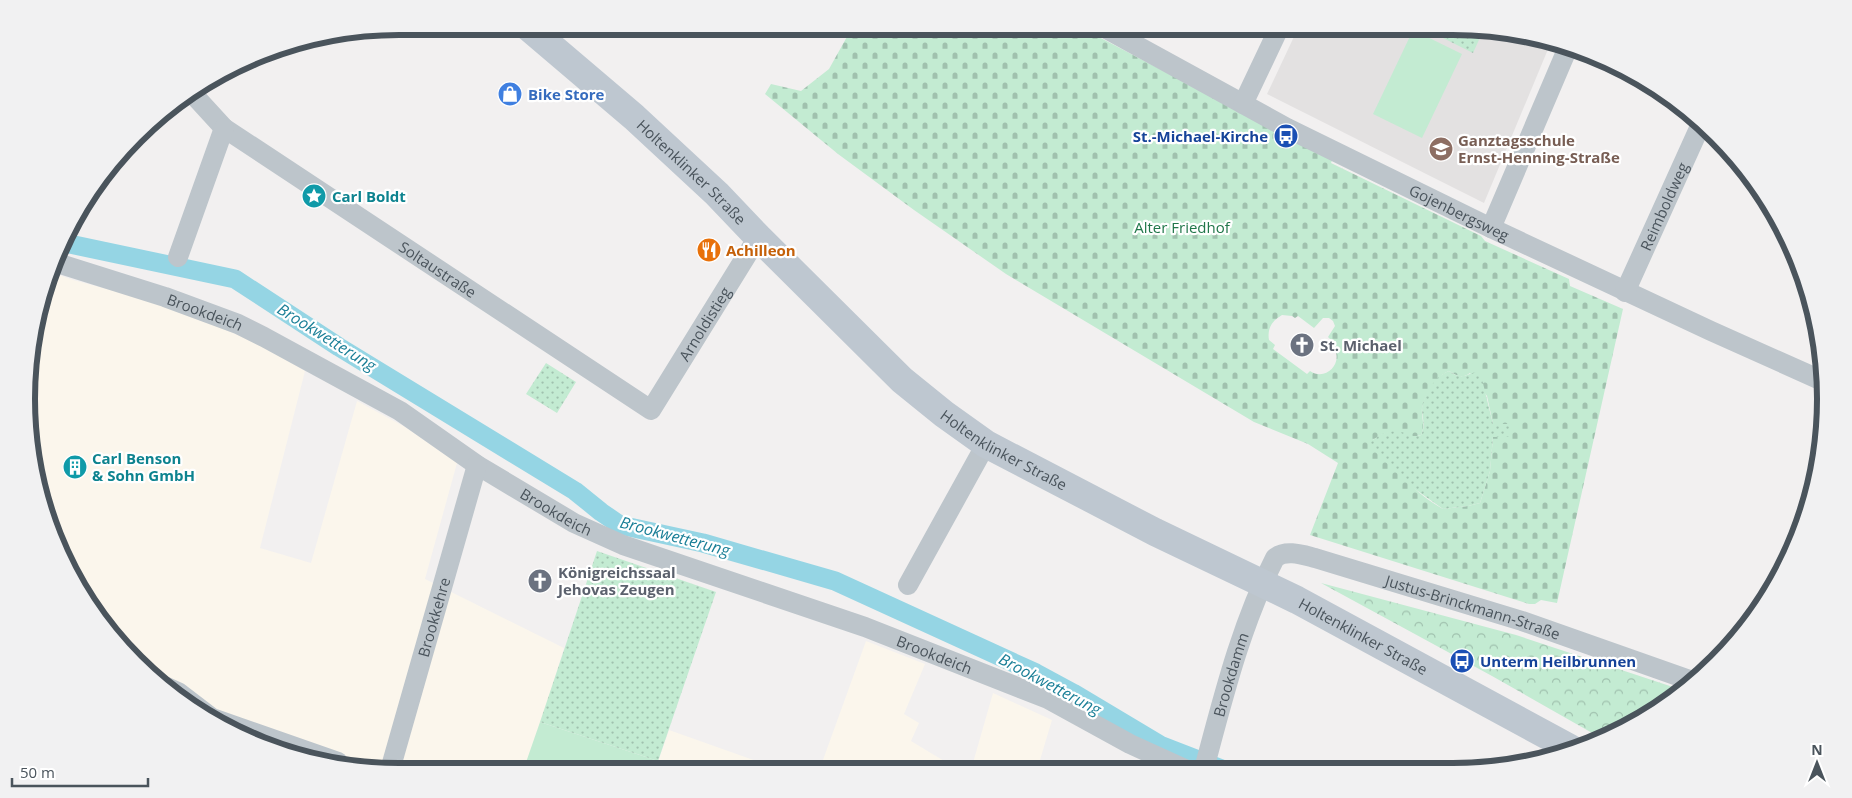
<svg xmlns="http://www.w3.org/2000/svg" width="1852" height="798" viewBox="0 0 1852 798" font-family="'Open Sans',sans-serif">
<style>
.commercial{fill:#fbf6ec}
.education{fill:#e3e1e1}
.grass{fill:#c3ebd2}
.forest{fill:url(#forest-crowns)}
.cemetery{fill:url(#cemetery-stones);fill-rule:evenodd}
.park{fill:url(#park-dots)}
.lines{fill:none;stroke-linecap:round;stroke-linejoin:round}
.canal{stroke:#95d5e4;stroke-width:19}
.minor{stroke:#bdc5cb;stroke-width:20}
.secondary{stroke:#bec7d0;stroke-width:28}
.labels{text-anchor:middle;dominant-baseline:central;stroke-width:4.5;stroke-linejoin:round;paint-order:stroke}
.shop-label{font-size:15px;font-weight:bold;fill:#366cbe;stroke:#fff;text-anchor:start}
.transit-label{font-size:15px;font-weight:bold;fill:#164399;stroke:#fff;text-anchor:end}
.education-label{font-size:15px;font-weight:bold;fill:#785e54;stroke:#fff;text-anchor:start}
.street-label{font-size:15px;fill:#4a545c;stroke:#fff}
.culture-label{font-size:15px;font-weight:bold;fill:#0d838f;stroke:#fff;text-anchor:start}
.park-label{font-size:15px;fill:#21774a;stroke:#fff}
.food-label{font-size:15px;font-weight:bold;fill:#c56008;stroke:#fff;text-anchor:start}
.worship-label{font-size:15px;font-weight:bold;fill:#5b616d;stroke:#fff;text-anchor:start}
.water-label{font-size:16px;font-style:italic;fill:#1a7f97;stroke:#fff}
.rim{fill:none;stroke:#4a545c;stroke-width:6}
</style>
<defs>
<pattern id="forest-crowns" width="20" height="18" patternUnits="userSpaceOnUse" patternTransform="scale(1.25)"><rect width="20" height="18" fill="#c3ebd2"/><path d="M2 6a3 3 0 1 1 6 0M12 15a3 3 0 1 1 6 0" fill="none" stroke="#a0c1ae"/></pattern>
<pattern id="cemetery-stones" width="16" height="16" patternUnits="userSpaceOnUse" patternTransform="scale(1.25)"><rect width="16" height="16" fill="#c3ebd2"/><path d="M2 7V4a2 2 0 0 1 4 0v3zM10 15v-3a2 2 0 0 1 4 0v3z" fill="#a0c1ae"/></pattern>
<pattern id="park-dots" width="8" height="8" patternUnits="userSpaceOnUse" patternTransform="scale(1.25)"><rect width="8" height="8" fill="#c3ebd2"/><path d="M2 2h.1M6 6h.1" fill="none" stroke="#a0c1ae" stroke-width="1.8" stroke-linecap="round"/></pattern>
</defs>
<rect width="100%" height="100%" fill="#f2f0f0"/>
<path class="commercial" d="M 53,273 L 73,280 L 144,299 L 179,311 L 255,342 L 305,371 L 260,548 L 311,563 L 357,401 L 405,427 L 457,463 L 425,579 L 564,648 L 526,771 L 399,772 L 279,752 L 153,679 L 76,585 L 46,519 L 29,448 L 33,327 Z
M 866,641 L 925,664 L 904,714 L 919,723 L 911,741 L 959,770 L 819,771 Z
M 993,693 L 1052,720 L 1037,770 L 971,770 Z
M 669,730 L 784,771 L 655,771 Z"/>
<path class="education" d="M 1299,26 L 1453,26 L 1551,42 L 1484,203 L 1267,94 Z"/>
<path class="grass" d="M 1413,30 L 1462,54 L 1422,138 L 1373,114 Z
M 540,722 L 658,761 L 655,771 L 523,771 Z"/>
<path class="forest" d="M 1321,583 L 1516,635 L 1682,690 L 1618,733 L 1601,738 L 1492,676 Z"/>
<path class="cemetery" d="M 853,26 L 1078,26 L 1268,126 L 1333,158 L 1331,163 L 1481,236 L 1485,241 L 1569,279 L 1570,286 L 1623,309 L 1557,603 L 1541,600 L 1535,604 L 1529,604 L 1310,535 L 1338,463 L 1308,444 L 1254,422 L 1006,274 L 914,210 L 838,154 L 765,94 L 771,84 L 801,91 L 829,69 ZM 1282,315 L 1292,316 L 1295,318 L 1298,316 L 1314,328 L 1323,318 L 1329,318 L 1333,321 L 1335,326 L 1328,337 L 1332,341 L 1330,344 C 1347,358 1328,383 1310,371 L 1307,374 L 1273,349 L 1275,345 L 1269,340 C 1267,328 1272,321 1282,315 ZM 1449,371 C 1457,376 1462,379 1470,373 L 1487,396 L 1493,424 L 1509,424 L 1493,437 L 1490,471 L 1480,503 L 1468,506 L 1443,509 C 1414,493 1392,466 1373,440 C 1398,422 1402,441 1421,435 C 1426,426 1421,418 1422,408 C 1424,396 1437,375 1449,371 Z"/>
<path class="park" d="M 1419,26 L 1453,26 L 1483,31 L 1473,53 Z
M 546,363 L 576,382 L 557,413 L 526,394 Z
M 1449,371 C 1463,381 1465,374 1480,371 L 1493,424 L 1509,424 L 1509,437 L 1493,437 L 1490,471 L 1480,503 L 1468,506 L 1443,509 L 1412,487 L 1368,445 C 1377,435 1388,429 1401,432 C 1409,434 1413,438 1421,435 C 1426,426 1422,418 1422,408 C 1424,394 1436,375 1449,371 Z
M 597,551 L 716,592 L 658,761 L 540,722 Z"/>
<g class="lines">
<path class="canal" d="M 65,243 L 235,279 L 339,347 L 575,491 L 601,512 L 620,525 L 703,543 L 835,581 L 1036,673 L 1073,693 L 1160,745 L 1222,769"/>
<g class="minor">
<path id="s1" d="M 1101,26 L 1287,128 L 1491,228 L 1711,331 L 1825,382"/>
<path id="s2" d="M 191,92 L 224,128 L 651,410 L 758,237"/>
<path d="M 1243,104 L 1280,26"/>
<path d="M 1491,228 L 1569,45"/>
<path d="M 178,257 L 224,128"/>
<path id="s3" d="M 57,263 L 165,297 L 238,324 L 264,337 L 400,411 L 477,465 L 574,523 L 623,545 L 865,627 L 1048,699 L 1130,744 L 1185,769"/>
<path id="s4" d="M 1625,292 L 1702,122"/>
<path d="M 908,585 L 986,444"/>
<path d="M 158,683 L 178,692 L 212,718 L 338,762"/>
<path id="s5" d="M 1204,769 C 1223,698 1241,624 1275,558 C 1286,549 1303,555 1315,558 L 1522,621 L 1695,682"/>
<path id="s6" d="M 390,770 L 477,465"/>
</g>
<path class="secondary" id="s7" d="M 527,26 L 634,117 L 717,194 L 758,237 L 902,380 L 944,414 L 986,444 L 1155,532 L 1297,600 L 1570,748"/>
</g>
<defs>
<symbol id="shop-disc" viewBox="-11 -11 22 22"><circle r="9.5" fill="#3f7fe0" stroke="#fff"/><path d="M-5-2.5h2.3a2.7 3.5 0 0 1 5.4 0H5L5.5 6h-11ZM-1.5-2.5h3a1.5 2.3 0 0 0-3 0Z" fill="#fff"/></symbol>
<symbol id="bus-disc" viewBox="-11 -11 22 22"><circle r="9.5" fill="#1a4fb4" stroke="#fff"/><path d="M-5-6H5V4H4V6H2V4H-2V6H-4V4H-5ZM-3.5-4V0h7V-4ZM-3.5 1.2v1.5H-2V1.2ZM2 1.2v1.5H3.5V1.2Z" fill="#fff"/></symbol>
<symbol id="school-disc" viewBox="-11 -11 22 22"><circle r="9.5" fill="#8d6e63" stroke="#fff"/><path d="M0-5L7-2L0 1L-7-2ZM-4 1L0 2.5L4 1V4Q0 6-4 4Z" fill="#fff"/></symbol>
<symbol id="sight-disc" viewBox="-11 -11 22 22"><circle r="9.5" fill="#0f9aa8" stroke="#fff"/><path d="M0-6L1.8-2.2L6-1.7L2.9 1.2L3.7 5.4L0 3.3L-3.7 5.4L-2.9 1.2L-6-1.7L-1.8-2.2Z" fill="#fff"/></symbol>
<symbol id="restaurant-disc" viewBox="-11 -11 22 22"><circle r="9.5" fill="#e8710a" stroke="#fff"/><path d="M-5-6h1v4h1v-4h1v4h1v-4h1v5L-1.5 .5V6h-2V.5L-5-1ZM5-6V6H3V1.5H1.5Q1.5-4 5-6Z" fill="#fff"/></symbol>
<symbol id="church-disc" viewBox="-11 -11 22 22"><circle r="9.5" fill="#6b7280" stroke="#fff"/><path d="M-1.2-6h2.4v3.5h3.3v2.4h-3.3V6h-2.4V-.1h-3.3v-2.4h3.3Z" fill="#fff"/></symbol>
<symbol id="building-disc" viewBox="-11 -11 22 22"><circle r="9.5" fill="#0f9aa8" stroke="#fff"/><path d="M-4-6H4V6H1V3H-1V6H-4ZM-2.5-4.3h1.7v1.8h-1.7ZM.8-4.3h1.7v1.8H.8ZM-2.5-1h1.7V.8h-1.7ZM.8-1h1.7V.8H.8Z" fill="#fff"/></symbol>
</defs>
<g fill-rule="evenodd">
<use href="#shop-disc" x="496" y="80" width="28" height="28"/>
<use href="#bus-disc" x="1272" y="122" width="28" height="28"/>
<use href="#school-disc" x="1427" y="135" width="28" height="28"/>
<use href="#sight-disc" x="300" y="182" width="28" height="28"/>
<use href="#restaurant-disc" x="695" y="236" width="28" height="28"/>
<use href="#church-disc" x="1288" y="331" width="28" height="28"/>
<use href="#building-disc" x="61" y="453" width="28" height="28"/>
<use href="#church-disc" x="526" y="567" width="28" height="28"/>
<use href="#bus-disc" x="1448" y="647" width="28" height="28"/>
</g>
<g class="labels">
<g class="shop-label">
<text x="528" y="94">Bike Store</text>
</g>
<g class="transit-label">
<text x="1268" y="136">St.-Michael-Kirche</text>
<text x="1480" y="661" text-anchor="start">Unterm Heilbrunnen</text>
</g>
<g class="education-label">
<text x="1458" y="140">Ganztagsschule<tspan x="1458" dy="17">Ernst-Henning-Straße</tspan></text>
</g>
<g class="street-label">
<text stroke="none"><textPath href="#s7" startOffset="220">Holtenklinker Straße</textPath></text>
<text stroke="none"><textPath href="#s4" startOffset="94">Reimboldweg</textPath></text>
<text stroke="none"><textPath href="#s1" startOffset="404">Gojenbergsweg</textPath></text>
<text stroke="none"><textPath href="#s2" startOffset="305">Soltaustraße</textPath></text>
<text stroke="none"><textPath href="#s3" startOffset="156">Brookdeich</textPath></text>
<text stroke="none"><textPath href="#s2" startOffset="662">Arnoldistieg</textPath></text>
<text stroke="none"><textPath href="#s7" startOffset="640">Holtenklinker Straße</textPath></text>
<text stroke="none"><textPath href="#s3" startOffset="561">Brookdeich</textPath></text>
<text stroke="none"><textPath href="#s5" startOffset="430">Justus-Brinckmann-Straße</textPath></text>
<text stroke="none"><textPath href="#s6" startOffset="159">Brookkehre</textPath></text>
<text stroke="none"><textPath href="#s7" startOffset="1045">Holtenklinker Straße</textPath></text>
<text stroke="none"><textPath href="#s3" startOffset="966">Brookdeich</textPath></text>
<text stroke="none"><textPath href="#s5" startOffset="98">Brookdamm</textPath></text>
</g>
<g class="culture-label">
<text x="332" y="196">Carl Boldt</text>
<text x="92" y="458">Carl Benson<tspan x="92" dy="17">&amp; Sohn GmbH</tspan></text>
</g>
<g class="park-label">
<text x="1182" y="227">Alter Friedhof</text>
</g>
<g class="food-label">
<text x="726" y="250">Achilleon</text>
</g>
<g class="worship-label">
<text x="1320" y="345">St. Michael</text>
<text x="558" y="572">Königreichssaal<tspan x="558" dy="17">Jehovas Zeugen</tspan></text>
</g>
<g class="water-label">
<text transform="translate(327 337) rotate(32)">Brookwetterung</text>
<text transform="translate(675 536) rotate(15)">Brookwetterung</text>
<text transform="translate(1050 684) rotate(28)">Brookwetterung</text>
</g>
</g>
<path d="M0 0H1852V798H0ZM399 35H1453A364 364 0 0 1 1817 399V399A364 364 0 0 1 1453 763H399A364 364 0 0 1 35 399V399A364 364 0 0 1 399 35Z" fill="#f1f1f2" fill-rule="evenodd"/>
<path class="rim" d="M399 35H1453A364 364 0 0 1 1817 399V399A364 364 0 0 1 1453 763H399A364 364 0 0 1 35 399V399A364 364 0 0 1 399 35Z"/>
<g transform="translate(1817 763)" stroke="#ffffff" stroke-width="4" paint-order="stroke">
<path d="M0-4L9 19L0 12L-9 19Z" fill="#4a545c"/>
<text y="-8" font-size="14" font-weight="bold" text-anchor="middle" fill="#4a545c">N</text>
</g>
<path d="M12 778v8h136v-8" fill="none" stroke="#4a545c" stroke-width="2.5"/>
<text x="20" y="778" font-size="15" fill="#4a545c" stroke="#ffffff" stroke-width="4" paint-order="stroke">50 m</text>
</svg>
